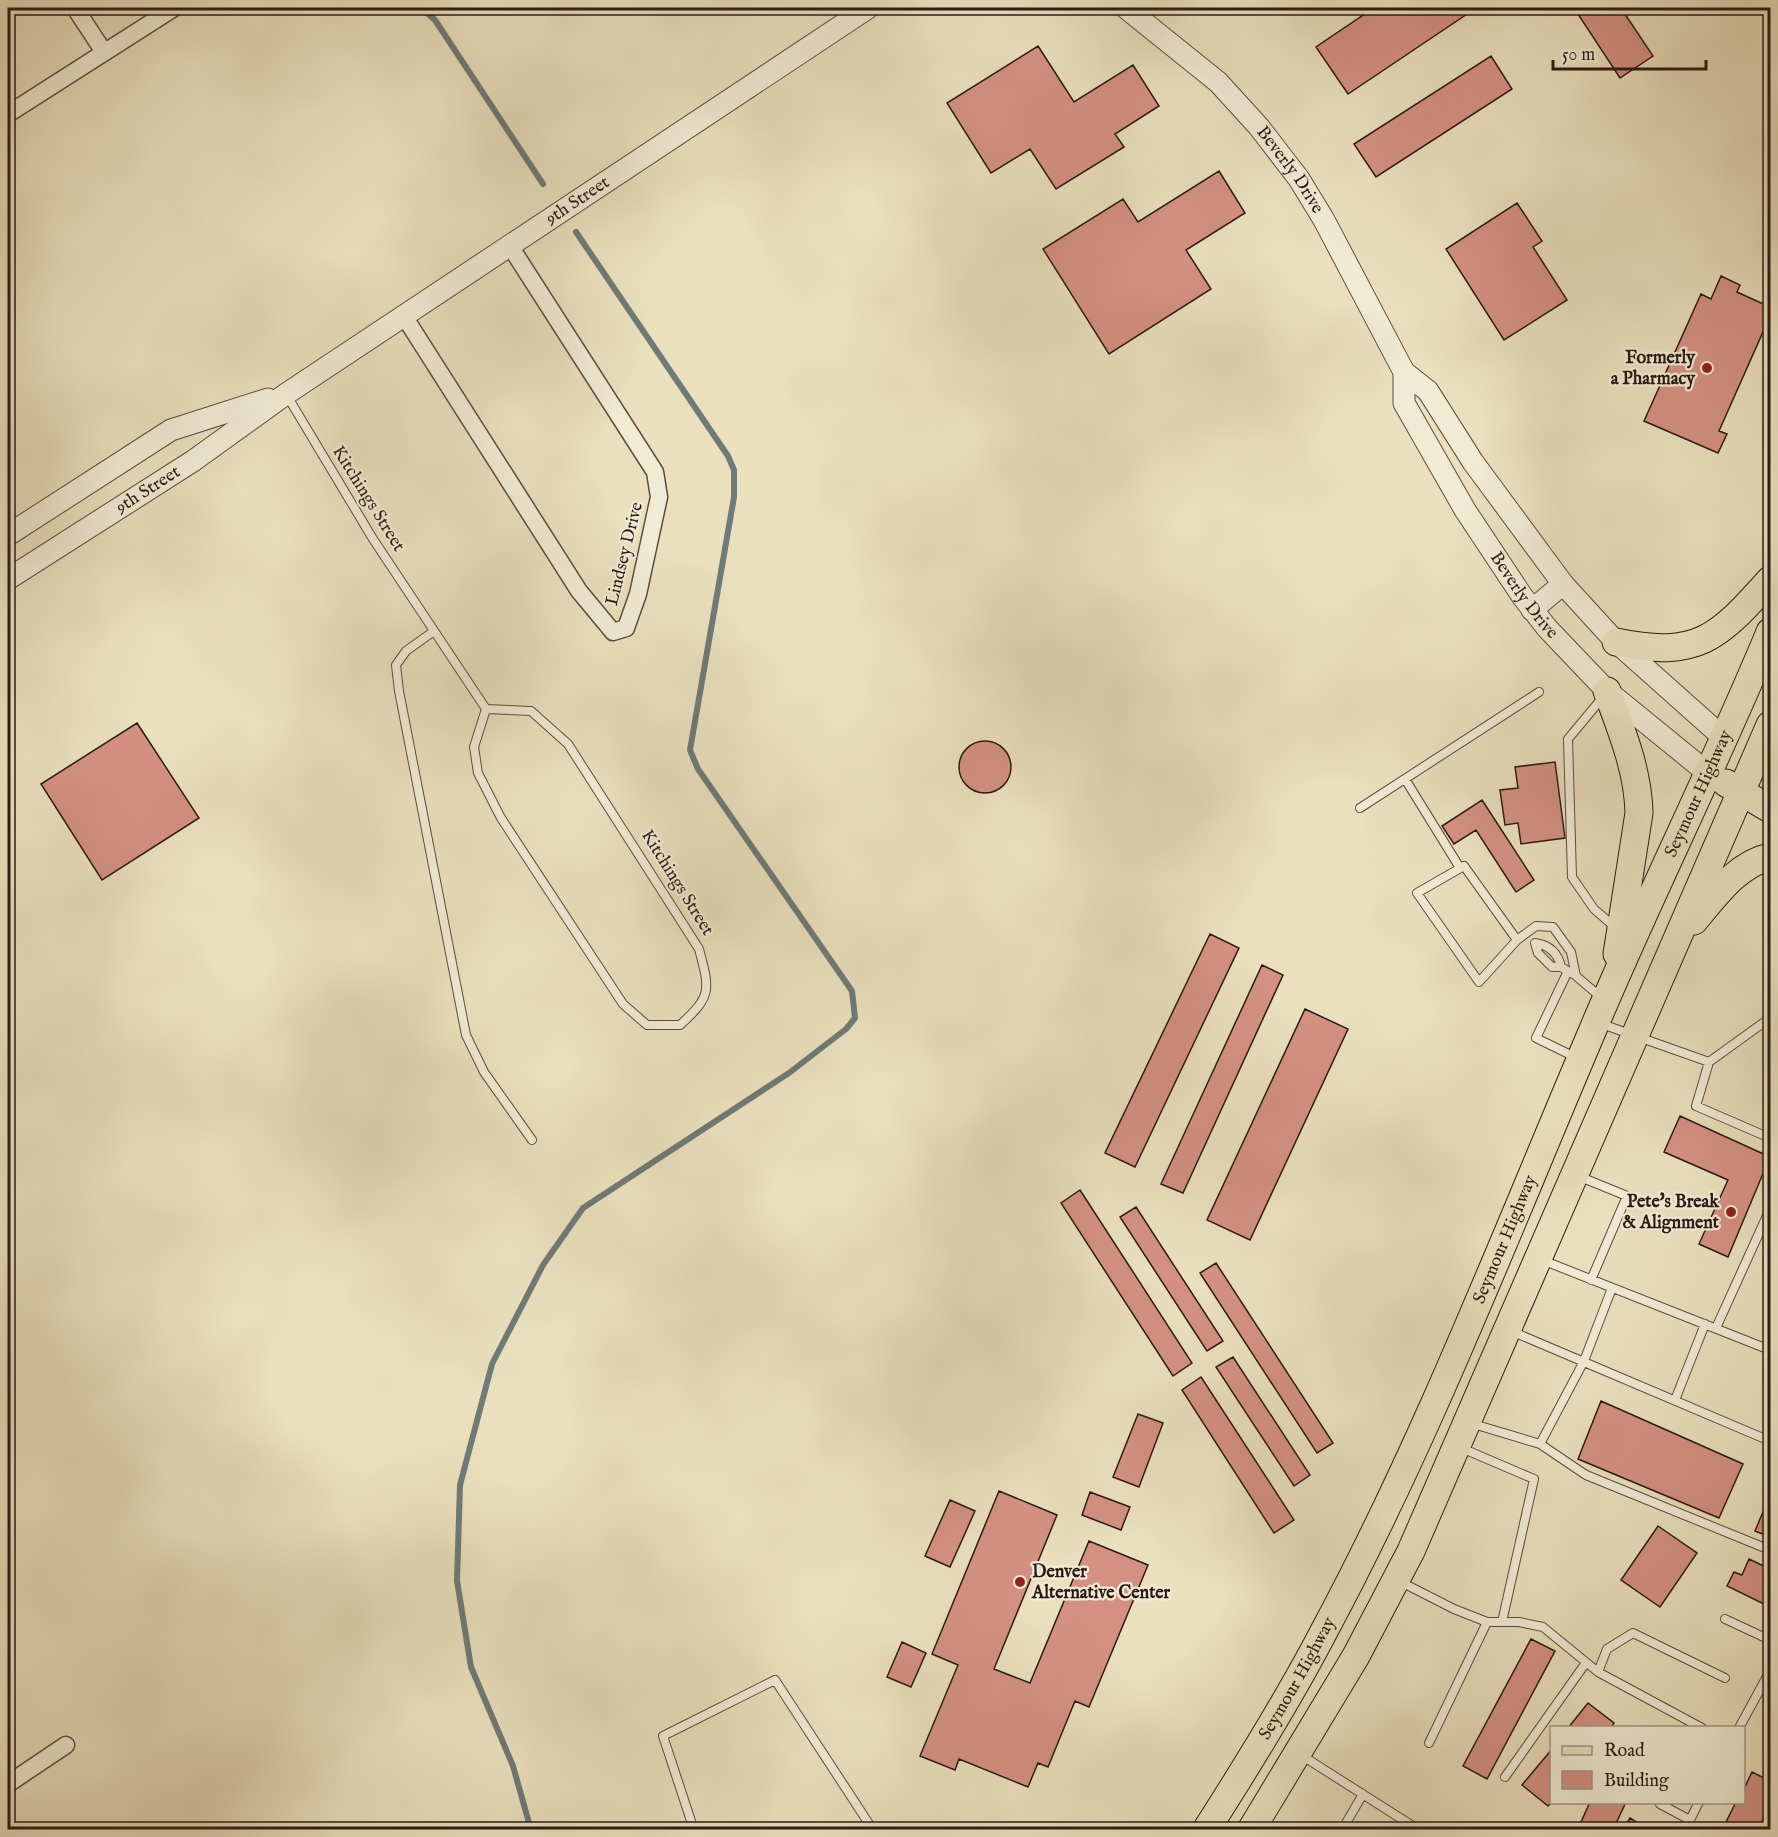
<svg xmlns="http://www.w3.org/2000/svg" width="1778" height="1837" viewBox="0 0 1778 1837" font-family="'IM FELL English',serif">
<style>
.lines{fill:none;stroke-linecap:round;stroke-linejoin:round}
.stream{stroke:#6e7b77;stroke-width:6}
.building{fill:#d49183;stroke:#2b1a14;stroke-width:1.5}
.service-casing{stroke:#5b4c3e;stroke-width:10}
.minor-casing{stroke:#5b4c3e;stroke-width:19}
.tertiary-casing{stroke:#5b4c3e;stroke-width:23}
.primary-casing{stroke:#2b1a14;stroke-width:29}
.service{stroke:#f1ebd5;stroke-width:8}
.minor{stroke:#f1ebd5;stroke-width:16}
.tertiary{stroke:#f1ebd5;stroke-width:21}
.primary{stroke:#eae0be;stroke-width:27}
.poi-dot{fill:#8f2418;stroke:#f1ebd5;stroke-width:2}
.labels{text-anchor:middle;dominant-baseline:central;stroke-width:4.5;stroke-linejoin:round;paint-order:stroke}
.street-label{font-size:18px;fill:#2b1a14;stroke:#f1ebd5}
.poi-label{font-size:18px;font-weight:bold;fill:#2b1a14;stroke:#f1ebd5;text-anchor:end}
</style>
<rect width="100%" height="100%" fill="#eae0be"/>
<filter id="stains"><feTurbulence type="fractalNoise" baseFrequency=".00333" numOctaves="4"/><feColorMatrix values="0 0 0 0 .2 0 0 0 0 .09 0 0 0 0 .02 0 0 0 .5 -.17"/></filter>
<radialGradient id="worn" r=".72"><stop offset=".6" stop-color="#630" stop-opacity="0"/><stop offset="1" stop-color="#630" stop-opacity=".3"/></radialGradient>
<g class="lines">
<path class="stream" d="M 421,8 L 435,20 L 543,184
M 531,1830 L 513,1766 L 471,1667 L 457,1581 L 460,1485 L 492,1364 L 543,1265 L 583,1208 L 789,1073 L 846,1029 L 855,1018 L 852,991 L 698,769 L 690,750 L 734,497 L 734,470 L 728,456 L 576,232"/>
</g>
<path class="building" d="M 1367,8 L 1476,8 L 1348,94 L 1316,47 L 1369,11 Z
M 1574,8 L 1621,8 L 1653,56 L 1620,78 Z
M 1038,46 L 1074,102 L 1133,65 L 1159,106 L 1115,134 L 1124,147 L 1056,189 L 1030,149 L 991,173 L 947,103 Z
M 1491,56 L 1512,89 L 1376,177 L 1354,144 Z
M 1219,171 L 1245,213 L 1186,250 L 1211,289 L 1109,354 L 1043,249 L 1123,199 L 1138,222 Z
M 1517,203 L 1542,241 L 1533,247 L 1567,300 L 1504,340 L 1446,249 Z
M 1721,276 L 1740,285 L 1737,292 L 1770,307 L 1770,316 L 1719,431 L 1727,434 L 1718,453 L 1644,421 L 1701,294 L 1711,299 Z
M 137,723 L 199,818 L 102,880 L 41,784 Z
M959 767a26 26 0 1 1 52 0a26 26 0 1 1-52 0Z
M 1555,762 L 1565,838 L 1521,844 L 1518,823 L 1505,825 L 1500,790 L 1518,788 L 1515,767 Z
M 1482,800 L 1534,880 L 1516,892 L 1476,830 L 1454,844 L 1442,826 Z
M 1210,934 L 1239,948 L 1135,1167 L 1105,1153 Z
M 1262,965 L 1283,975 L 1183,1193 L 1161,1184 Z
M 1305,1009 L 1348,1029 L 1250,1240 L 1207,1220 Z
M 1680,1116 L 1770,1157 L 1728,1257 L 1699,1244 L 1728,1180 L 1664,1152 Z
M 1080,1190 L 1192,1363 L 1173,1376 L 1061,1203 Z
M 1136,1207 L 1223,1341 L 1207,1351 L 1120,1217 Z
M 1216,1263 L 1333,1443 L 1317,1453 L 1200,1273 Z
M 1233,1357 L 1310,1475 L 1294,1486 L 1216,1367 Z
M 1201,1377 L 1294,1520 L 1274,1533 L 1182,1390 Z
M 1601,1401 L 1743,1464 L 1719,1518 L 1578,1459 Z
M 1138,1414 L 1163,1423 L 1139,1487 L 1113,1477 Z
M 999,1491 L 1057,1515 L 994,1669 L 1030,1683 L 1089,1541 L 1148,1565 L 1089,1707 L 1075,1701 L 1048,1767 L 1038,1763 L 1028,1787 L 959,1759 L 955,1770 L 920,1756 L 958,1665 L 932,1654 Z
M 1090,1492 L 1130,1507 L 1121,1530 L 1082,1515 Z
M 1770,1495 L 1770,1537 L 1755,1531 Z
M 950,1500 L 975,1511 L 950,1567 L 925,1556 Z
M 1658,1526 L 1697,1553 L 1660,1607 L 1621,1580 Z
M 1749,1559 L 1770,1569 L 1770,1607 L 1727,1586 L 1734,1572 L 1742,1575 Z
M 1531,1639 L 1555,1651 L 1487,1779 L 1463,1766 Z
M 902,1642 L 926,1653 L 911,1687 L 887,1677 Z
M 1588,1703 L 1614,1723 L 1611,1728 L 1568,1728 Z
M 1552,1749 L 1552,1802 L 1548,1806 L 1522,1785 Z
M 1752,1772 L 1770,1781 L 1770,1805 L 1758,1830 L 1722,1830 L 1736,1802 L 1744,1802 L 1744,1789 Z
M 1590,1802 L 1626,1802 L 1613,1830 L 1597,1830 L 1581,1822 Z
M 1630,1818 L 1649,1830 L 1623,1830 Z"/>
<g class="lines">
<defs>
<path id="service" d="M 286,394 L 373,539 L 486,709
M 434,631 L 406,651 L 396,665 L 399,691 L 466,1035 L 484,1072 L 532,1140
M 1603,697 L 1568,739 L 1572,877 L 1594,909 L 1616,928
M 486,709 L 531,711 L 568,744 L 699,949 C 710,990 712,996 680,1025 L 647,1025 L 623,1004 L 501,818 L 478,773 L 474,747 Z
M 1405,779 L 1460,868
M 1360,808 L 1539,692
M 1517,940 L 1464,866 L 1417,893 L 1479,982 L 1517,940 L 1536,926 L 1553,927 L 1571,952 L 1576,976 L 1603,999
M 1561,967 L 1552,967 L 1538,953 L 1535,943 C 1549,945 1558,953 1561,967 L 1573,974
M 1568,971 L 1536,1038 L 1577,1058
M 1599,1023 L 1709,1062 L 1770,1018
M 1709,1062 L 1696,1106 L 1770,1138
M 1578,1176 L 1627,1196 L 1591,1280
M 1542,1260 L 1770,1350
M 1716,1328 L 1770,1209
M 1511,1331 L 1770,1441
M 1675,1400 L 1705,1324
M 1470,1423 L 1540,1444 L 1584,1361 L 1612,1288
M 1540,1444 L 1586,1475 L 1770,1550
M 1459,1447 L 1534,1479 L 1502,1622
M 1399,1581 L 1454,1609 L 1487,1622 L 1519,1622 L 1543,1627 L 1598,1672 L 1702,1728
M 1725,1619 L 1770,1640
M 1598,1672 L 1607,1649 L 1633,1633 L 1725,1678
M 1739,1728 L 1770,1671
M 1429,1743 L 1487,1622
M 1301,1755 L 1419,1830
M 1505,1777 L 1585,1664
M 1661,1802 L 1660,1804 L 1690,1820 L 1699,1802
M 694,1830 L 663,1736 L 775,1680 L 873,1830
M 1342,1830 L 1363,1794"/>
<path id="minor" d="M 75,8 L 104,52
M 8,114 L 174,8
M 404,316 L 579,591 L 613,632 L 626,628 L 638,594 L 659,497 L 655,472 L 510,246
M 8,1784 L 66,1745"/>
<g id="tertiary">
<path id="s1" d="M 1126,8 L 1218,82 L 1259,127 L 1299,179 L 1324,220 L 1404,372 L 1428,391 L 1473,462 L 1563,584 L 1616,642 L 1726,740"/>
<path id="s2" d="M 1404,372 L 1404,403 L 1465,510 L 1522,596 L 1547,628 L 1607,691 L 1709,774"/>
<path d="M 8,535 L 171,430 L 268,399"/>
<path id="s3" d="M 8,579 L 193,461 L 286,394 L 868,8"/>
<path d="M 1532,610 L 1563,584"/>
</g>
<g id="primary">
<path d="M 1616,642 C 1698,659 1718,638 1770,580"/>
<path d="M 1607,691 C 1622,732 1638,770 1639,813 L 1617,954"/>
<path d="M 1726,783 L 1770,809"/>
<path d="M 1694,921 C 1715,896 1737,864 1770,857"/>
<path id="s4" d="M 1206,1830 C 1247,1766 1287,1702 1322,1635 C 1427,1440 1507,1231 1594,1027 C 1650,894 1715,765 1770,632"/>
<path d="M 1251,1830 L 1356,1656 L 1411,1551 L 1770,725"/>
</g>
</defs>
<use href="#service" class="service-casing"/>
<use href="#minor" class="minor-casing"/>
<use href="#tertiary" class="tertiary-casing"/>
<use href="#primary" class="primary-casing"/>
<use href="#service" class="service"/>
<use href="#minor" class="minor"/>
<use href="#tertiary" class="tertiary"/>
<use href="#primary" class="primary"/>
</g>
<g class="poi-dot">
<circle cx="1707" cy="368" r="6"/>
<circle cx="1731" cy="1212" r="6"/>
<circle cx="1020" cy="1582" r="6"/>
</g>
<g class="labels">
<g class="street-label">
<text stroke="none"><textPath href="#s1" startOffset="232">Beverly Drive</textPath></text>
<text stroke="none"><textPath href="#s3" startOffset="684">9th Street</textPath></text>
<text stroke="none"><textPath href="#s3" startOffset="166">9th Street</textPath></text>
<text transform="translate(368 499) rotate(58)">Kitchings Street</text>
<text transform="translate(625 554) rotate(-76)">Lindsey Drive</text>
<text stroke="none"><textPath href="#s2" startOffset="258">Beverly Drive</textPath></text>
<text stroke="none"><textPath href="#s4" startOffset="1149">Seymour Highway</textPath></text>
<text transform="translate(677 883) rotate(58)">Kitchings Street</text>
<text stroke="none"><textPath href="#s4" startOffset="663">Seymour Highway</textPath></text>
<text stroke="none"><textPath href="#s4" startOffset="177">Seymour Highway</textPath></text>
</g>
<g class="poi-label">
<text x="1695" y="358">Formerly<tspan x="1695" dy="21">a Pharmacy</tspan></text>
<text x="1719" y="1202">Pete's Break<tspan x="1719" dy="21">&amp; Alignment</tspan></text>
<text x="1032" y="1572" text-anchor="start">Denver<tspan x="1032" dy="21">Alternative Center</tspan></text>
</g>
</g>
<rect width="1778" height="1837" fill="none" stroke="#eae0be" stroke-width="30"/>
<rect x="9" y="9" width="1760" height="1819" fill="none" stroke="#2b1a14" stroke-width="3"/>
<rect x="15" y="15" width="1748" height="1807" fill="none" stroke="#2b1a14" stroke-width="1.5"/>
<rect x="1550" y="1726" width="195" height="78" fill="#f1ebd5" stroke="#a29788" stroke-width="1.5"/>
<rect x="1562" y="1746" width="30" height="9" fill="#eae0be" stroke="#a29788" stroke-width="1.5"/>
<text x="1604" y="1756" font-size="18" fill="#2b1a14">Road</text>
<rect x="1562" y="1771" width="30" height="18" fill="#d49183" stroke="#a29788" stroke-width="1.5"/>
<text x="1604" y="1786" font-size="18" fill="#2b1a14">Building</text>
<path d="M1553 60v9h153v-9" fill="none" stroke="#2b1a14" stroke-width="3"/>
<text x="1562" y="60" font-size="18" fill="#2b1a14" stroke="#f1ebd5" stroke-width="4.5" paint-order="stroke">50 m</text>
<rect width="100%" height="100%" filter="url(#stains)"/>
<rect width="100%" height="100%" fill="url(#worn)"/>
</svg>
